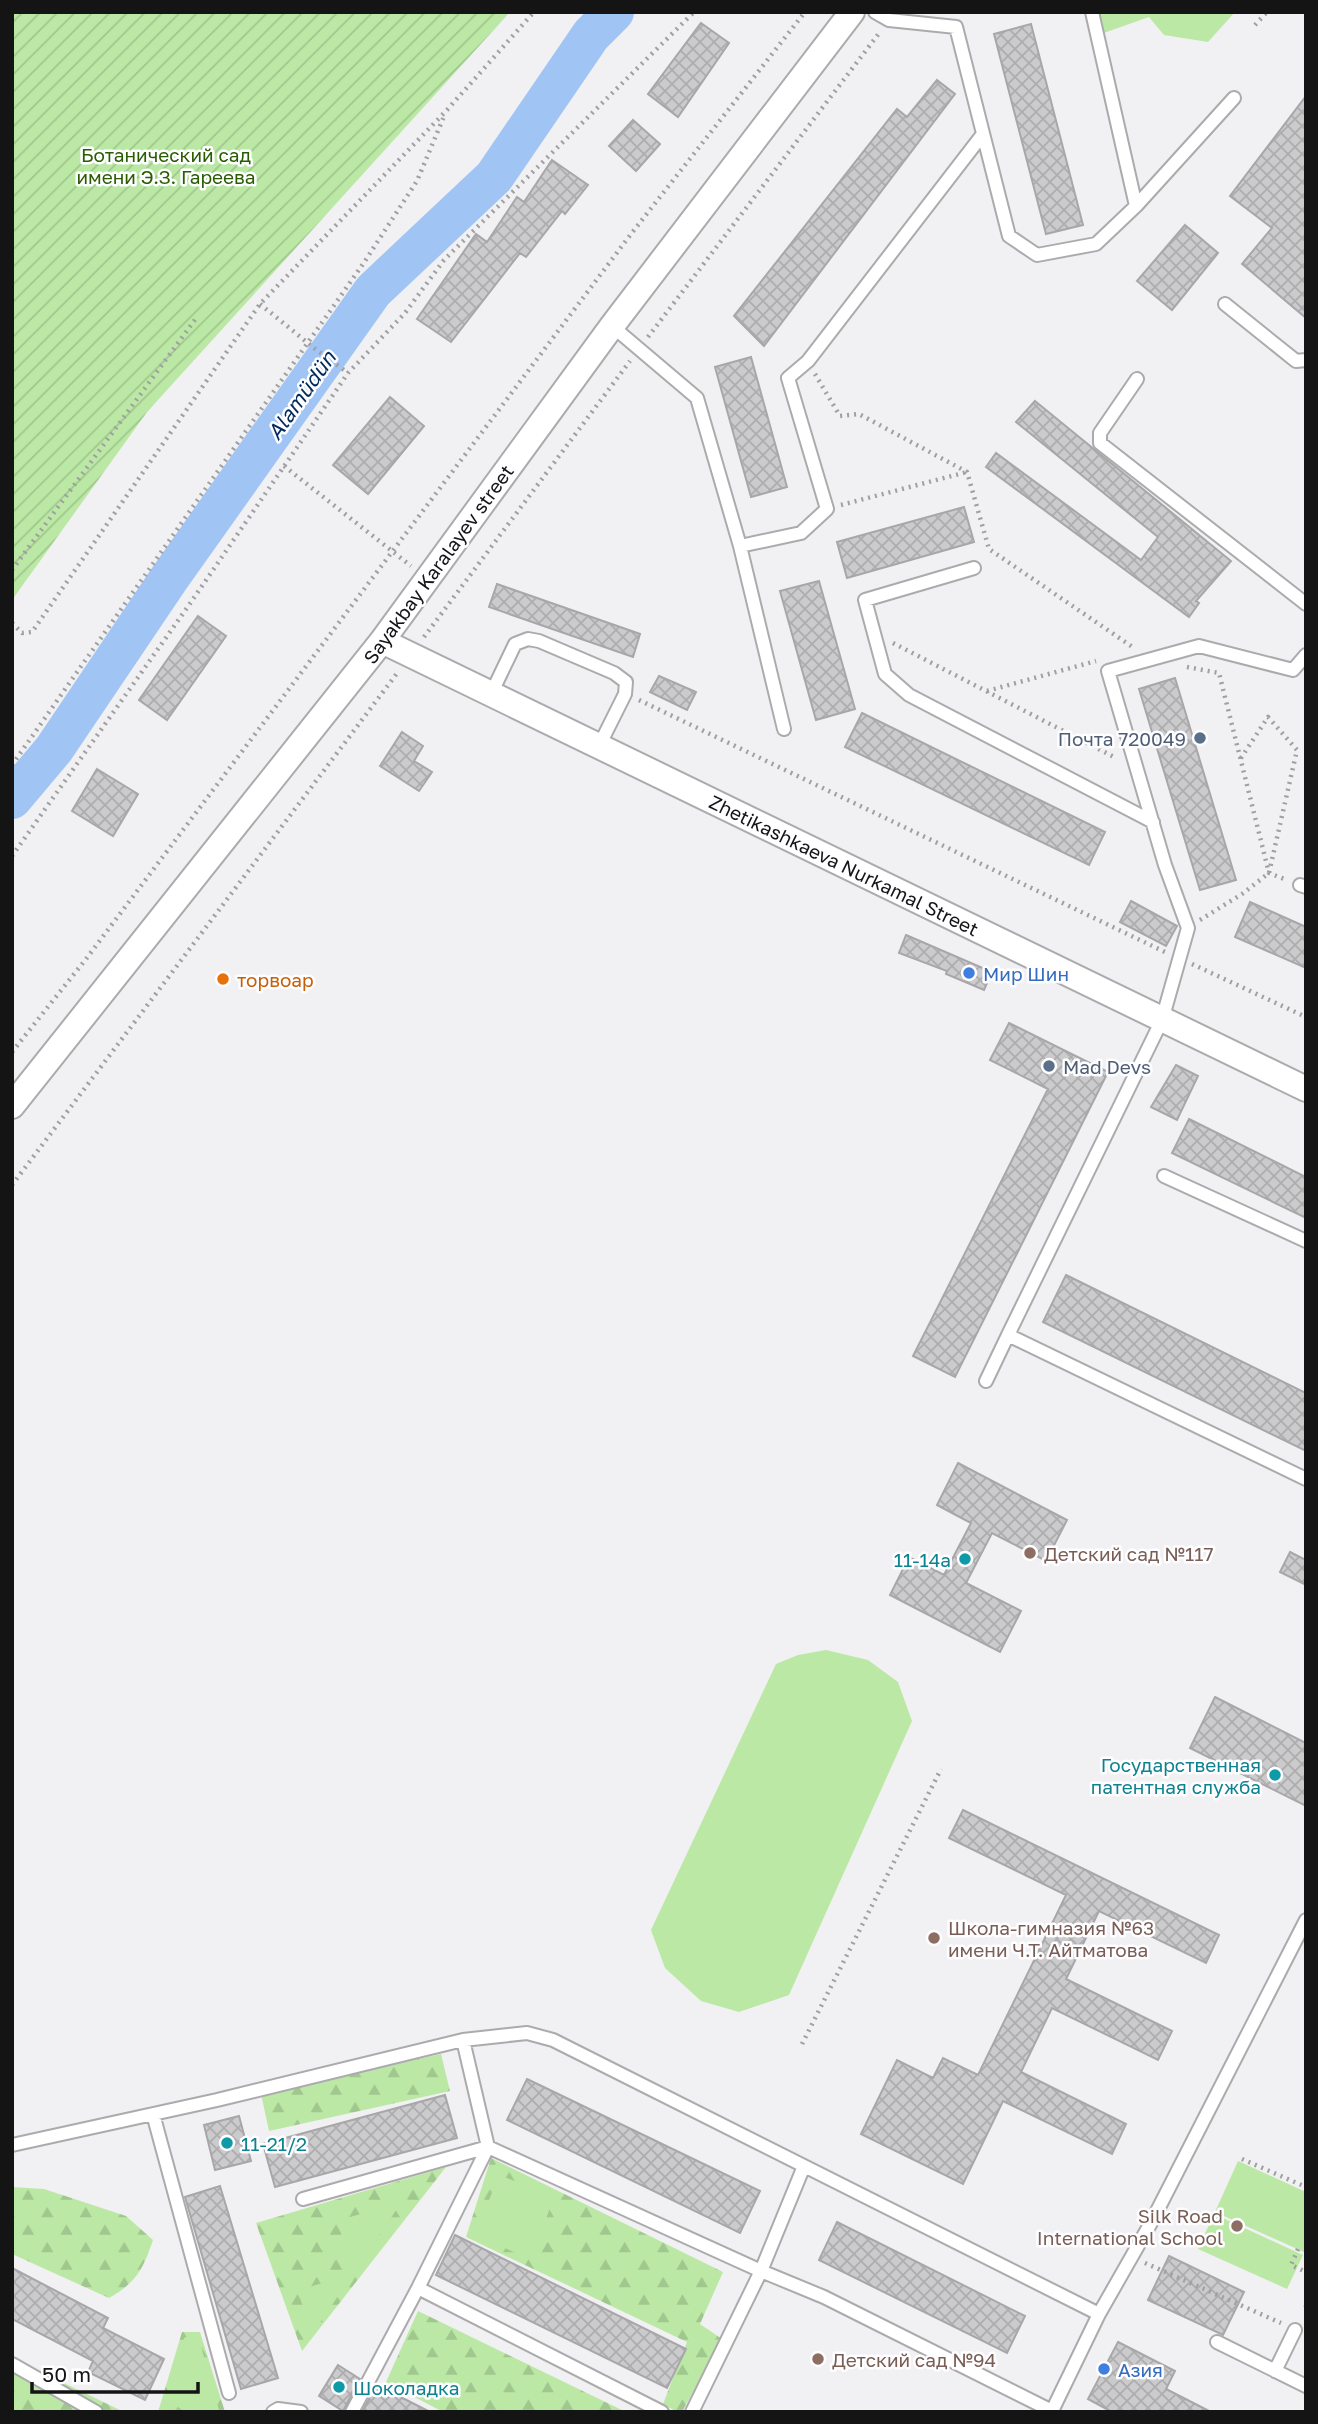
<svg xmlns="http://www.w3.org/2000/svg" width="1318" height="2424" viewBox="0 0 1318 2424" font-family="'Golos Text',sans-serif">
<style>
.forest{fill:url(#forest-firs)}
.park{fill:#bbe9a5}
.garden{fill:url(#garden-furrows)}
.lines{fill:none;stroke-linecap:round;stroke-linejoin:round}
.river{stroke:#a0c5f4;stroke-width:40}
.building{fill:url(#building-cross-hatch);stroke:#a8a6a9;stroke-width:2}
.service-casing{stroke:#acaaad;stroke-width:16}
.minor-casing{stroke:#acaaad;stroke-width:28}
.path{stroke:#a09fa1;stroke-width:4.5;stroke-dasharray:2 5;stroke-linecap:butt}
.service{stroke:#fff;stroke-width:12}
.minor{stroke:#fff;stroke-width:24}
.path-bridge{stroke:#a09fa1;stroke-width:4.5;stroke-dasharray:2 5;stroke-linecap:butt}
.service-dot{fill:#5c6f8a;stroke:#fefdff;stroke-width:2.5}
.shop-dot{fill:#3f7fe0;stroke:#fefdff;stroke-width:2.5}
.food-dot{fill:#e8710a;stroke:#fefdff;stroke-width:2.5}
.education-dot{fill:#8d6e63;stroke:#fefdff;stroke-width:2.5}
.culture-dot{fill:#0f9aa8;stroke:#fefdff;stroke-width:2.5}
.labels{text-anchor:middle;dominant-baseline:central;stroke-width:5;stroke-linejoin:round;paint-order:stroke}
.park-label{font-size:19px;fill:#2a5d00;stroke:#fefdff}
.street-label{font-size:19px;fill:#151415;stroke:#fefdff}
.service-label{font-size:19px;fill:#4e5e75;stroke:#fefdff;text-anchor:end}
.shop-label{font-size:19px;fill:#366cbe;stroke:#fefdff;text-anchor:start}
.food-label{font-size:19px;fill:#c56008;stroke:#fefdff;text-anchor:start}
.education-label{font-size:19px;fill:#785e54;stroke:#fefdff;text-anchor:start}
.culture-label{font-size:19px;fill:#0d838f;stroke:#fefdff;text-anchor:end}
.water-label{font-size:21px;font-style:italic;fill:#002b5a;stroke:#fefdff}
</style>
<defs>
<pattern id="forest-firs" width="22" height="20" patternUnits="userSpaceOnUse" patternTransform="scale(1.75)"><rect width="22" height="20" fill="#bbe9a5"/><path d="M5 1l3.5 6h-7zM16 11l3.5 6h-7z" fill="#a0c78d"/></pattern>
<pattern id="garden-furrows" width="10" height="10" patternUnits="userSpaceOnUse" patternTransform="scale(1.75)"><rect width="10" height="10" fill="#bbe9a5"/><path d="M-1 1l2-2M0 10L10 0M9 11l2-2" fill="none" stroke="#a0c78d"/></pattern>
<pattern id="building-cross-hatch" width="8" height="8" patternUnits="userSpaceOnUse" patternTransform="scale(1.75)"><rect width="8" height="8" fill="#cbcacc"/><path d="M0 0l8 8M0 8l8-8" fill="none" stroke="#adadae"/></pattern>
</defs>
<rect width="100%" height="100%" fill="#f1f0f2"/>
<path class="forest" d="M 441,2054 L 450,2091 L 269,2131 L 261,2094 Z
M 491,2158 L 723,2272 L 700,2324 L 722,2339 L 682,2412 L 677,2412 L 663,2404 L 687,2342 L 466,2237 Z
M 446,2167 L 302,2351 L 256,2223 Z
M 12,2187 L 44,2189 L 126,2216 L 153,2240 C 143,2269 137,2282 109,2298 L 12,2254 Z
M 418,2311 L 626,2412 L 443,2412 L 386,2382 Z
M 182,2332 L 200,2332 L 225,2412 L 158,2412 Z
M 12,2358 L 124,2412 L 12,2412 Z"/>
<path class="park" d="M 1096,12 L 1235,12 L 1208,42 L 1164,35 L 1149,17 L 1101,34 Z
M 826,1650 L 868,1660 L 898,1682 L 912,1721 L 789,1995 L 739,2012 L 701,2001 L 665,1968 L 651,1930 L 776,1664 L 798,1655 Z
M 1238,2161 L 1306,2192 L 1306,2253 L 1215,2212 Z
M 499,2175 L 554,2196 L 532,2260 L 475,2235 Z
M 401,2203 L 311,2336 L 298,2290 L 348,2276 L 339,2220 Z
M 1214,2214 L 1303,2255 L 1287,2289 L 1198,2249 Z
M 197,2332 L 219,2410 L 218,2412 L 185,2412 L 168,2400 L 184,2338 Z"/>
<path class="garden" d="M 12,12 L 510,12 L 147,412 L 12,600 Z"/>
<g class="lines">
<path class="river" d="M 12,799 L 54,749 L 168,580 L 373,291 L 494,177 L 591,35 L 614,12"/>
</g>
<path class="building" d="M 701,23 L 729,43 L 678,117 L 648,94 Z
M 1031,24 L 1083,225 L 1046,234 L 994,34 Z
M 937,80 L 955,94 L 764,346 L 734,316 L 897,109 L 907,117 Z
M 1306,96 L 1306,318 L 1242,264 L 1272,228 L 1230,196 Z
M 633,120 L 660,144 L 636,171 L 609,146 Z
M 552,160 L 588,185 L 565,214 L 562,211 L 526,257 L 520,253 L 451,342 L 417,319 L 476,234 L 487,242 L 517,197 L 524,202 Z
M 1185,225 L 1218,253 L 1172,310 L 1137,281 Z
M 751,357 L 787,487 L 751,497 L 715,367 Z
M 390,397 L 424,426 L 368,494 L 333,465 Z
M 1035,401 L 1231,561 L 1196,601 L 1199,603 L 1189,617 L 986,467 L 996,453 L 1141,560 L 1158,537 L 1016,422 Z
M 964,507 L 974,542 L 847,578 L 837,542 Z
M 819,581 L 855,709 L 816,720 L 780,591 Z
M 497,584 L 640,634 L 633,657 L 489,607 Z
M 198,616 L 226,636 L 167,720 L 139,700 Z
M 659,676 L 696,692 L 687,710 L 650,692 Z
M 1175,678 L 1236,880 L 1200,890 L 1139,689 Z
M 862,713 L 1105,832 L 1089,865 L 845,747 Z
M 402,732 L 423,746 L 414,761 L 432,772 L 419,791 L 380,766 Z
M 97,769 L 138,794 L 113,836 L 72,811 Z
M 1131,901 L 1177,926 L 1166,946 L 1120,922 Z
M 1250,902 L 1306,927 L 1306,968 L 1235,937 Z
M 906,935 L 992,972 L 984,990 L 946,974 L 947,971 L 899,953 Z
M 1009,1023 L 1108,1072 L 955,1377 L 913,1356 L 1048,1089 L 990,1060 Z
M 1176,1065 L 1198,1076 L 1177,1120 L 1151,1107 Z
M 1189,1119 L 1306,1177 L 1306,1218 L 1172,1153 Z
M 1066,1275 L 1306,1393 L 1306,1451 L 1043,1322 Z
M 958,1463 L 1067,1520 L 1046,1561 L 992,1533 L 966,1583 L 1021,1611 L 1000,1652 L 890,1595 L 909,1557 L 944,1575 L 971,1523 L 937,1505 Z
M 1290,1552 L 1306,1560 L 1306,1585 L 1280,1572 Z
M 1215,1697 L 1306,1743 L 1306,1806 L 1190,1748 Z
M 963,1810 L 1219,1935 L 1206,1963 L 1099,1911 L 1066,1979 L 1172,2031 L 1158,2060 L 1052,2008 L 1021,2072 L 1126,2124 L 1112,2154 L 1003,2101 L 963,2184 L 861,2134 L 897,2060 L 933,2078 L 943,2058 L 978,2075 L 1066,1895 L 949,1838 Z
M 527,2079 L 760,2191 L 740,2233 L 507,2120 Z
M 445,2095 L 457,2138 L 275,2187 L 263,2144 Z
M 239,2116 L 251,2161 L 215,2170 L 204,2125 Z
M 220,2186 L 278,2378 L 241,2389 L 185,2197 Z
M 837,2222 L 1025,2316 L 1007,2353 L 819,2260 Z
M 455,2235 L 686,2349 L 667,2388 L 436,2275 Z
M 1169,2256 L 1244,2292 L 1223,2335 L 1148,2300 Z
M 12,2268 L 108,2318 L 103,2328 L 164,2359 L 145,2400 L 88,2372 L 93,2361 L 12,2319 Z
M 1118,2342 L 1175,2371 L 1166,2389 L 1211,2412 L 1112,2412 L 1088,2399 Z
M 338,2365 L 360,2379 L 343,2411 L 319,2396 Z
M 379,2386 L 430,2412 L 362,2412 L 375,2388 L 377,2390 Z"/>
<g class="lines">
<defs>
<path id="service" d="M 875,12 L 889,20 L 956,27 L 1009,236 L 1037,255 L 1096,244 L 1136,206 L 1234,98
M 1092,12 L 1136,206
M 1225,304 L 1291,357 L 1296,361 L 1306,360
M 612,326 L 697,398 L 740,546 L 784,729
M 1137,379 L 1100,433 L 1100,443 L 1306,604
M 740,546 L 801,533 L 827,509 L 788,378 L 808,361 L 983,134
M 974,568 L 865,600 L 885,674 L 909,695 L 1153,822
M 1306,655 L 1293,670 L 1199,646 L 1108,671 L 1165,865 L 1188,928 L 1162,1020 L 1008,1335 L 1306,1479
M 491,694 L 515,644 L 528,639 L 539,641 L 614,673 L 626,682 L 625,694 L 599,746
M 1300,885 L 1306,887
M 1164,1176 L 1306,1241
M 986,1381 L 1008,1335
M 463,2040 L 527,2033 L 553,2040 L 1099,2314
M 153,2114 L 229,2393
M 12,2145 L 217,2100 L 463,2040 L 488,2147 L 418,2288 L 352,2412
M 303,2199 L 488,2147 L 761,2271 L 804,2166
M 418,2288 L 662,2412
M 1217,2342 L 1306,2386
M 12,2364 L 96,2412
M 1275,2371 L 1295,2330
M 273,2412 L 278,2409 L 301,2412
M 692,2412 L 761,2271 L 824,2297 L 1052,2411
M 1054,2412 L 1052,2411 L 1099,2314 L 1152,2221 L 1306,1920"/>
<path id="minor" d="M 382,641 L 1306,1089
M 12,1106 L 382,641 L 612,326 L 852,12"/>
</defs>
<use href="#service" class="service-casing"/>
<use href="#minor" class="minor-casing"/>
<path class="path" d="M 1255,25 L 1267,12
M 260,304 L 314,348
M 648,337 L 880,32
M 815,374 L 840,416 L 859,414 L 967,472 L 989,549 L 1134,648
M 284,466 L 411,566
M 841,505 L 967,472
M 12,570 L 197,317
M 12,623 L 22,633 L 32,632 L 260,304 L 447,110 L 534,12
M 424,637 L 630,361
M 893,643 L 1116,758
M 1187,667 L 1219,673 L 1269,873 L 1287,880
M 987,691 L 1096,661
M 639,700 L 1165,952
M 12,765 L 363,264 L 417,181 L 445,114
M 12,856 L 189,605 L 348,373 L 405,313 L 444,260 L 694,12
M 1200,920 L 1242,894 L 1269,873 L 1297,750 L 1268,717 L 1239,761
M 1192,964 L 1306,1017
M 12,1052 L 86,959 L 631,234 L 805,12
M 12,1185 L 398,672
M 802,2044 L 941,1769
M 1242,2159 L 1306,2187
M 1298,2249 L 1291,2265 L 1306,2272
M 1145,2263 L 1281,2323
M 1306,2305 L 1306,2308"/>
<use href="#service" class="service"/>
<use href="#minor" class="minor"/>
<path class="path-bridge" d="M 314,348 L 348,373"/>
</g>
<g class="service-dot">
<circle cx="1200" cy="738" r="7"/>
<circle cx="1049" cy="1066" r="7"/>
</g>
<g class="shop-dot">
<circle cx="969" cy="973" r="7"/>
<circle cx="1104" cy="2369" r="7"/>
</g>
<circle class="food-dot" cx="223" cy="979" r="7"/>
<g class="education-dot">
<circle cx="1030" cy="1553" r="7"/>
<circle cx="934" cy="1938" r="7"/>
<circle cx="1237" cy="2226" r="7"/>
<circle cx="818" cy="2359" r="7"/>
</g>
<g class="culture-dot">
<circle cx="965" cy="1559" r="7"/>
<circle cx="1275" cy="1775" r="7"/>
<circle cx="227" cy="2143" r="7"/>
<circle cx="339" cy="2387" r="7"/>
</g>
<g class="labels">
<g class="park-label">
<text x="166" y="154">Ботанический сад<tspan x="166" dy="22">имени Э.З. Гареева</tspan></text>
</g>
<g class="street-label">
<text transform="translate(438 564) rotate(-54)">Sayakbay Karalayev street</text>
<text transform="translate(844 865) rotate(26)">Zhetikashkaeva Nurkamal Street</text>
</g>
<g class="service-label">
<text x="1186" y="738">Почта 720049</text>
<text x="1063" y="1066" text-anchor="start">Mad Devs</text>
</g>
<g class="shop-label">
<text x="983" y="973">Мир Шин</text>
<text x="1118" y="2369">Азия</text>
</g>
<g class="food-label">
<text x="237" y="979">торвоар</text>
</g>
<g class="education-label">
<text x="1044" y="1553">Детский сад №117</text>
<text x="948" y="1927">Школа-гимназия №63<tspan x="948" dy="22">имени Ч.Т. Айтматова</tspan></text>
<text x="1223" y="2215" text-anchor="end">Silk Road<tspan x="1223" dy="22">International School</tspan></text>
<text x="832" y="2359">Детский сад №94</text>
</g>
<g class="culture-label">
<text x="951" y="1559">11-14а</text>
<text x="1261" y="1764">Государственная<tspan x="1261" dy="22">патентная служба</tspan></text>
<text x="241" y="2143" text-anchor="start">11-21/2</text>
<text x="353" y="2387" text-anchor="start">Шоколадка</text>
</g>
<g class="water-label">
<text transform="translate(301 395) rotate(-55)">Alamüdün</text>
</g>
</g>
<rect width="1318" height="2424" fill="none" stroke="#151415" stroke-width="28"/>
<path d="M32 2382v10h166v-10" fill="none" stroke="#151415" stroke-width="3.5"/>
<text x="42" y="2382" font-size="21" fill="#151415" stroke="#fefdff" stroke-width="5" paint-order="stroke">50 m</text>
</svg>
